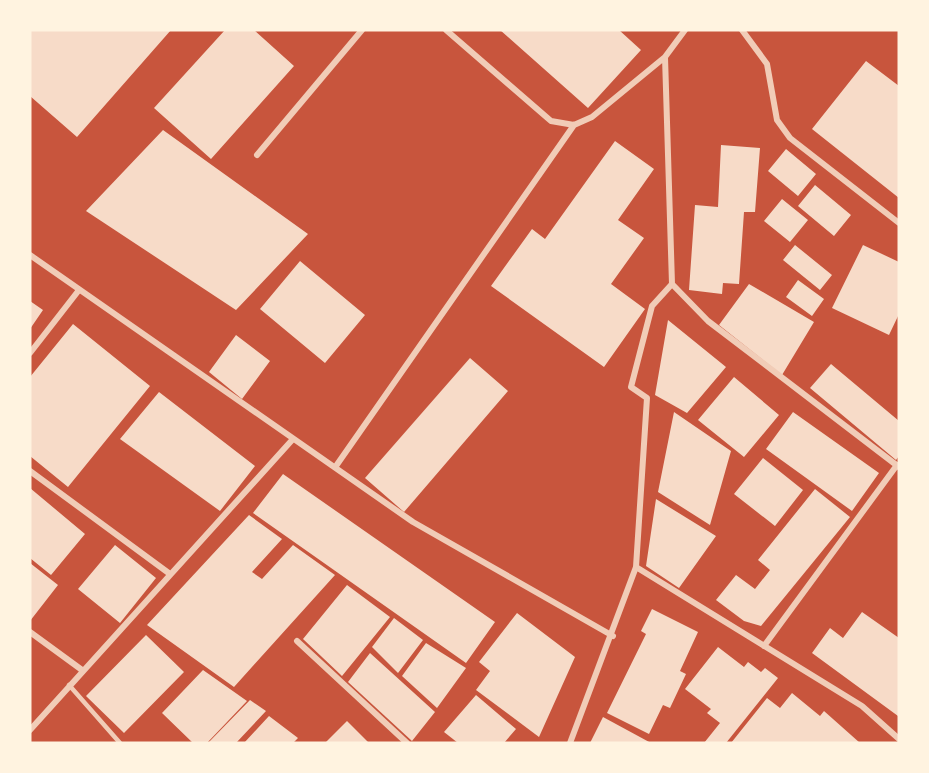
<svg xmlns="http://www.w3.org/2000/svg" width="929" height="773" viewBox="0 0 929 773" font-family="Mulish,sans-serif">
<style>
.building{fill:#f7dbc8}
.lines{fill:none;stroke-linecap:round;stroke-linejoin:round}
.service{stroke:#f1ccb7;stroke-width:4.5}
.minor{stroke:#f1ccb7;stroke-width:6}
</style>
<rect width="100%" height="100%" fill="#c8553d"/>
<path class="building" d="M 30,30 L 171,30 L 77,137 L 30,96 Z
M 225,30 L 254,30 L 294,66 L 211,159 L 154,108 Z
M 500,30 L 619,30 L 641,50 L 588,108 Z
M 866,61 L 899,86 L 899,198 L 812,129 Z
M 163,130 L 308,234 L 236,310 L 86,211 Z
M 615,141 L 654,169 L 618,220 L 644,238 L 611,284 L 645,309 L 604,367 L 491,286 L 532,229 L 545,239 Z
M 721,145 L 760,148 L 755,212 L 744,212 L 739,284 L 723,283 L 722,294 L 689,290 L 695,205 L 718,207 Z
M 786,149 L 816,174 L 798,196 L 768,171 Z
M 815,185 L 851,215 L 834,236 L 798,206 Z
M 782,199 L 808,220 L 790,242 L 764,221 Z
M 795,245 L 832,275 L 820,290 L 783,260 Z
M 863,245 L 899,262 L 899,314 L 889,335 L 832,308 Z
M 300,261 L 365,315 L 325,363 L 260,309 Z
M 798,280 L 824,299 L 812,316 L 786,297 Z
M 749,284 L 814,322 L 782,375 L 719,325 Z
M 30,301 L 43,310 L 30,329 Z
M 668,320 L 726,367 L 687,413 L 655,395 Z
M 73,324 L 150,386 L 68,487 L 30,456 L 30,377 Z
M 236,335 L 270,361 L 242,399 L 209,372 Z
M 470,358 L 508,391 L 404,512 L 365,478 Z
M 831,364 L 899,421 L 899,456 L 896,460 L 810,388 Z
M 734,377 L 779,415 L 744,457 L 698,420 Z
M 159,392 L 255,466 L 220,511 L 120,439 Z
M 674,412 L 731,451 L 710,525 L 658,492 Z
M 793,412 L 879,473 L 852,511 L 766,449 Z
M 763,458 L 803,490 L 775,526 L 734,494 Z
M 283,474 L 495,622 L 466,663 L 253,513 Z
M 30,488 L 85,534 L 51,575 L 30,558 Z
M 815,489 L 850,517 L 761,626 L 744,621 L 716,600 L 736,575 L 755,589 L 770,570 L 758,560 Z
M 656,499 L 716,536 L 679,588 L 646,566 Z
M 249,515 L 282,539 L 252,572 L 262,579 L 293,545 L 335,575 L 234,687 L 147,625 Z
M 115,545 L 156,578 L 120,623 L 78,589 Z
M 30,563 L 58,585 L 30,621 Z
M 347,585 L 390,617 L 342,676 L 303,639 Z
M 652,609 L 698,632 L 680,671 L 686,674 L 670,708 L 663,705 L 649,734 L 607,713 L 646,634 L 641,631 Z
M 862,612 L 899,638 L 898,716 L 812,653 L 830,628 L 843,638 Z
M 517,613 L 575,657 L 539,737 L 476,690 L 490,671 L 479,662 Z
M 394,618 L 423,640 L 398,673 L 372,647 Z
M 146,635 L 184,672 L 124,733 L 86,696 Z
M 426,643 L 466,668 L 437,708 L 402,676 Z
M 718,647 L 744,667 L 748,662 L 761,672 L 765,668 L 778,678 L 726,743 L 704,743 L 720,723 L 707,713 L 711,709 L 685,689 Z
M 370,653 L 435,712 L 412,741 L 348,682 Z
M 203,670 L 247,701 L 207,743 L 193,743 L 162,713 Z
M 792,693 L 820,716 L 824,711 L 860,743 L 731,743 L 767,698 L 780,708 Z
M 476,695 L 516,729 L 504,743 L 458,743 L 444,732 Z
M 250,700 L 266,711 L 236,743 L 208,743 Z
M 269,716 L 298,738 L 293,743 L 244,743 Z
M 603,717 L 651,743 L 590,743 Z
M 347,721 L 369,743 L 325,743 Z"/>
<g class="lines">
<path class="service" d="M 69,685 L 120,743"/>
<path class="minor" d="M 446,30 L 551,121 L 574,125 L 592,117 L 665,57
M 685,30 L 665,57 L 672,284 L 708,321 L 899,467
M 742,30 L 767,64 L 777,120 L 790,138 L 899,223
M 257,155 L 362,30
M 30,255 L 413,522 L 613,636
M 30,353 L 79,290
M 336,466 L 574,125
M 30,471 L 170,574
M 636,567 L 862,706 L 899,739
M 30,632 L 82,670
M 297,641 L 407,743
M 764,646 L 897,465
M 30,730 L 293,439
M 570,743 L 636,567 L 647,398 L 631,387 L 652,306 L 672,284"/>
</g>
<rect width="929" height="773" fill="none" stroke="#fff3e0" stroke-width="63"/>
</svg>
